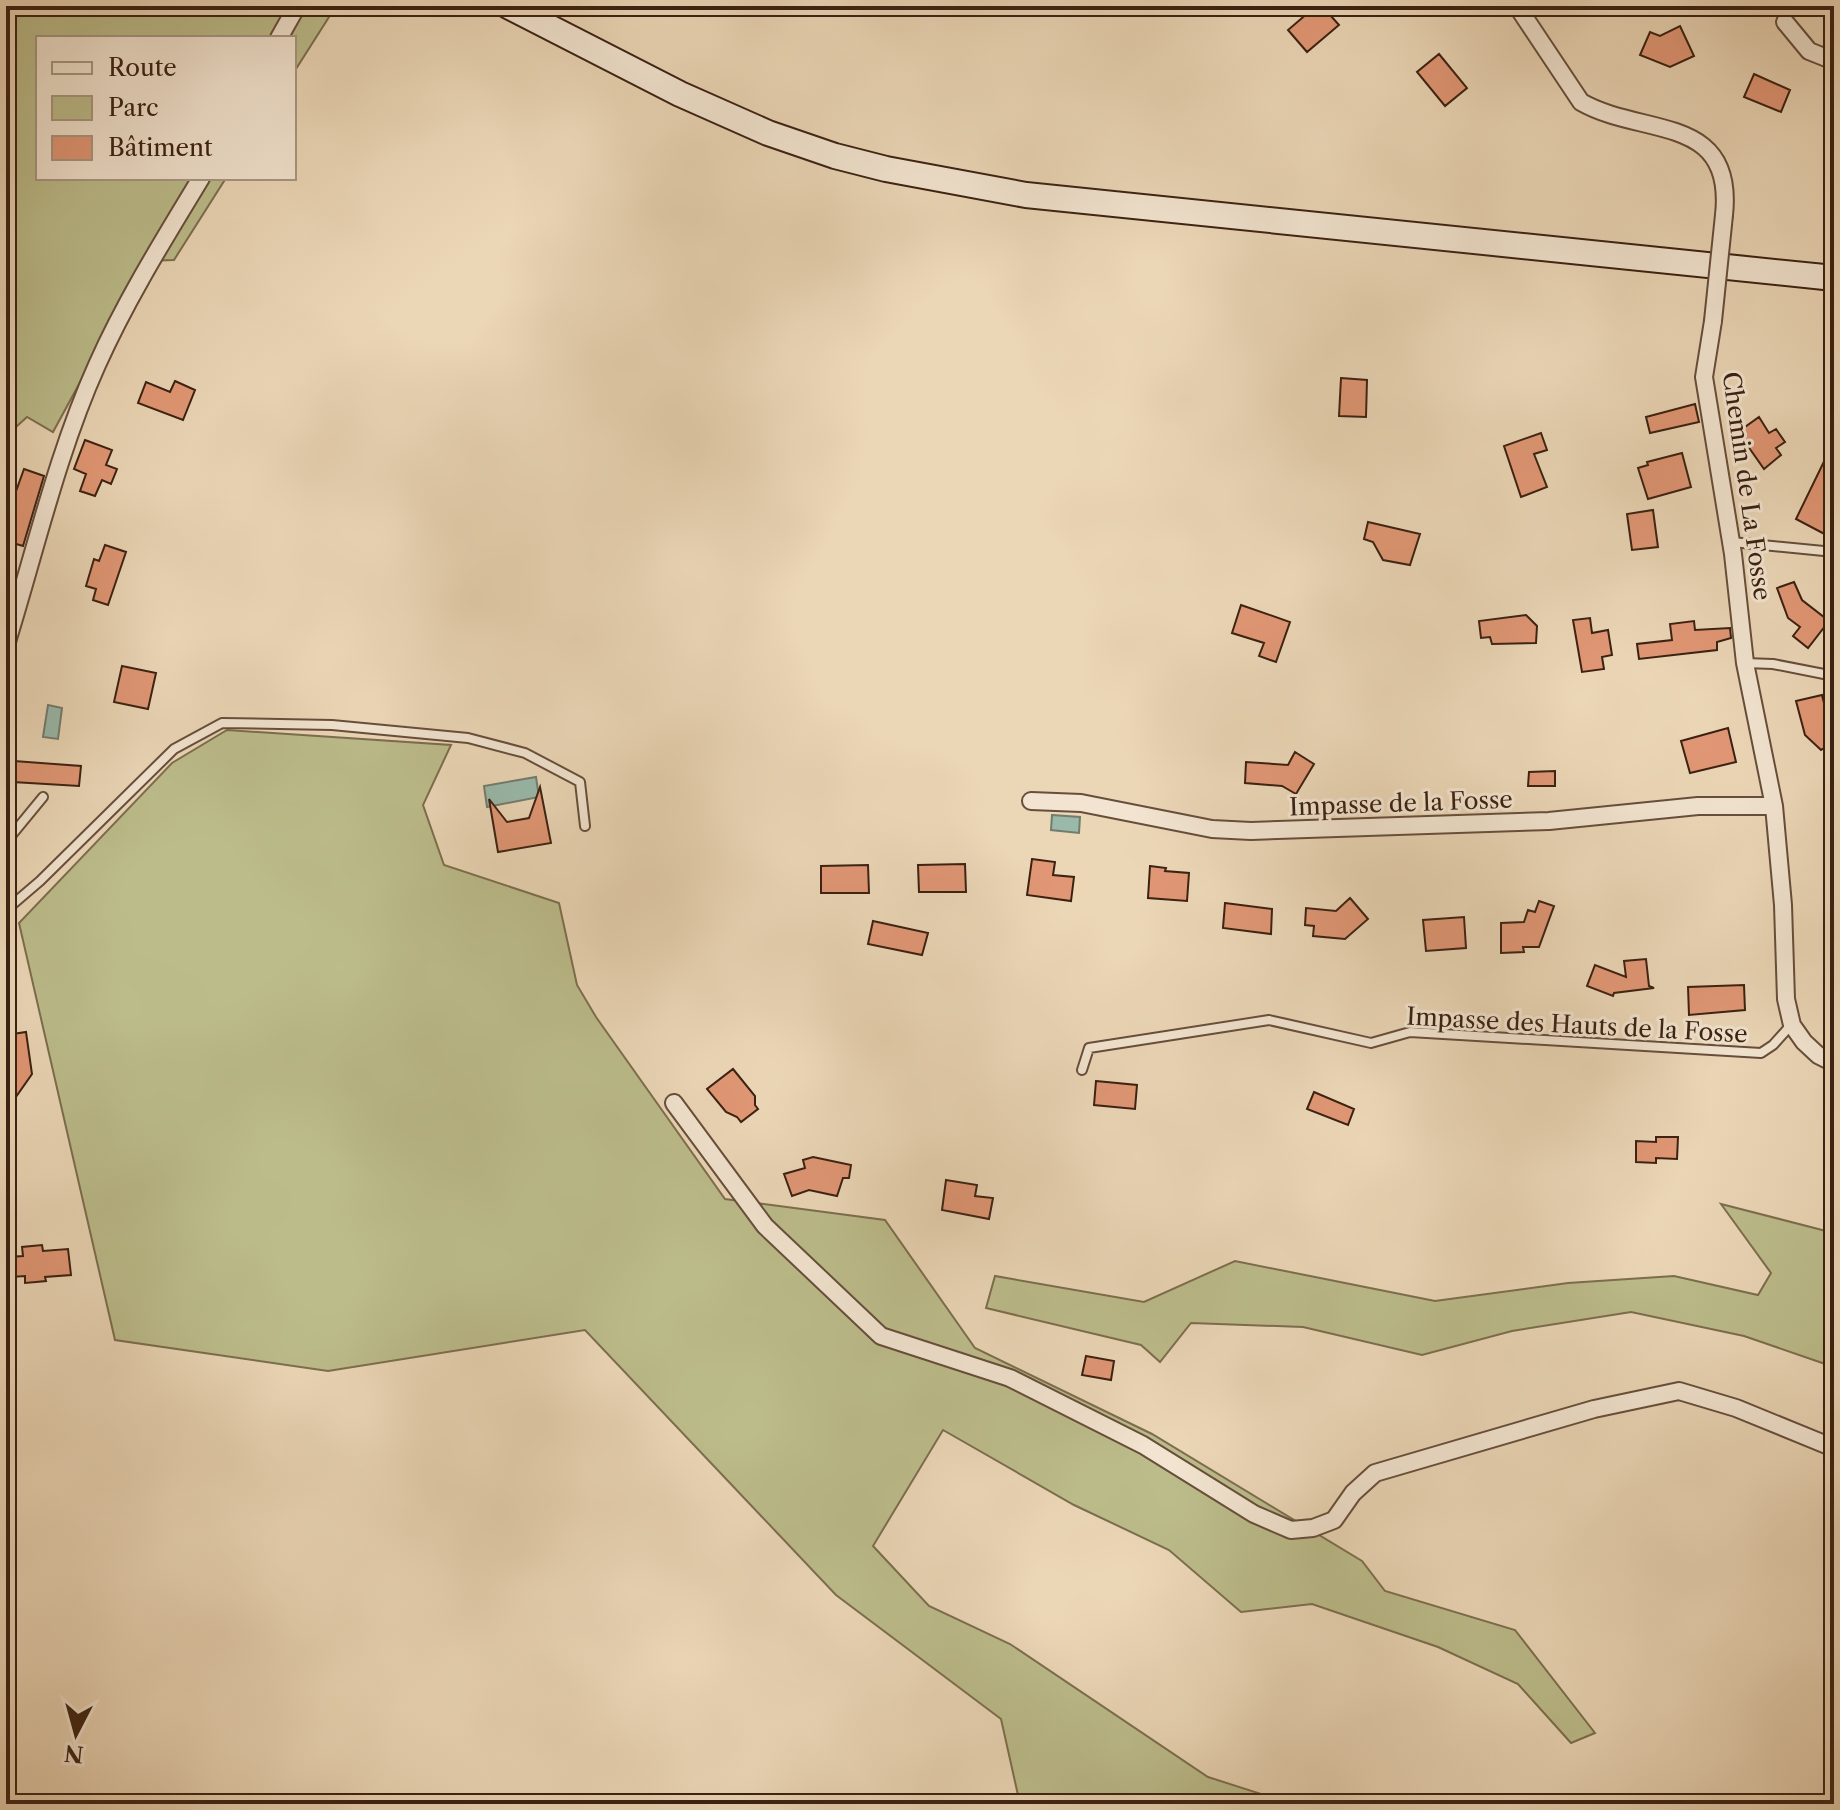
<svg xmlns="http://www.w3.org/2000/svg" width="1840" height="1810" viewBox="0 0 1840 1810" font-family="'Libre Caslon Text',serif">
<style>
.green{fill:#bcbc8b;stroke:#7c6e4e;stroke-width:2}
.water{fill:#99b9aa;stroke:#737c6d;stroke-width:2}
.building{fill:#e19775;stroke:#3b2112;stroke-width:2}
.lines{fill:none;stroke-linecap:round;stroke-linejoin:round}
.lane-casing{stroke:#674e3b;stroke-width:12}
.street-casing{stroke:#674e3b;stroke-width:20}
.secondary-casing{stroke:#3b2112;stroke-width:28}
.lane{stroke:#f2e4d0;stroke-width:8}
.street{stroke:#f2e4d0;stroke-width:16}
.secondary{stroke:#f2e4d0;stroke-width:24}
.street-bridge-casing{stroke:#674e3b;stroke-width:20;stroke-linecap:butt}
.street-bridge{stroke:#f2e4d0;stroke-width:16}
.labels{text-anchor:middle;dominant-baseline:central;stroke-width:6;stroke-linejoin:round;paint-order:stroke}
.street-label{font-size:24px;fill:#3b2112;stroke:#f2e4d0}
</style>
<rect width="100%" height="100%" fill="#ebd6b6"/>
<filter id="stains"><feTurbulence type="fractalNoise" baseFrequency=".0025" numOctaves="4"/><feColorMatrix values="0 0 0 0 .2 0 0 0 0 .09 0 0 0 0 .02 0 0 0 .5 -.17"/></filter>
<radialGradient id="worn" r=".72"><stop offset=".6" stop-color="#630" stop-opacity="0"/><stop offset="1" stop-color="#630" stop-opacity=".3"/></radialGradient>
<path class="green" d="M 6,6 L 336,6 L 294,72 L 294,38 L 38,38 L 38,178 L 226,178 L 174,260 L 146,261 L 53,432 L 27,417 L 6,436 Z
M 227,730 L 451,745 L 423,805 L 444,865 L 559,903 L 577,985 L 596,1017 L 725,1199 L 885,1220 L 975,1348 L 1152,1434 L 1362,1561 L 1385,1591 L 1515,1630 L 1595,1733 L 1571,1743 L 1518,1684 L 1438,1647 L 1312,1604 L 1241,1612 L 1169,1550 L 1074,1505 L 943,1430 L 873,1546 L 929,1606 L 1010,1644 L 1208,1777 L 1292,1804 L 1020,1804 L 1001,1719 L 836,1595 L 585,1330 L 328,1371 L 115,1340 L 19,923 L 172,763 Z
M 1721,1204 L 1834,1233 L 1834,1367 L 1744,1336 L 1631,1312 L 1512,1331 L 1422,1355 L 1303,1327 L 1191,1323 L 1160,1362 L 1141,1345 L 986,1308 L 995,1276 L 1144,1302 L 1235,1261 L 1435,1301 L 1568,1283 L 1674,1276 L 1758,1295 L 1771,1273 Z"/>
<path class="water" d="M 48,705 L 62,708 L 58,739 L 43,737 Z
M 536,777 L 539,797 L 487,807 L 484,786 Z
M 1052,815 L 1080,817 L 1079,833 L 1051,830 Z"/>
<path class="building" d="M 1316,6 L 1322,6 L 1339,25 L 1307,52 L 1288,30 Z
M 1680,26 L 1694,56 L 1670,67 L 1640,55 L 1650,32 L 1660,36 Z
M 1439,54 L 1467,88 L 1445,106 L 1417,72 Z
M 1754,74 L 1790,90 L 1781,112 L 1744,97 Z
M 1341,378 L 1367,380 L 1366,417 L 1339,416 Z
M 175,381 L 195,390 L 183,420 L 138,403 L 146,382 L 170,392 Z
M 1695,404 L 1699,422 L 1650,433 L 1646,417 Z
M 1759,417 L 1769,433 L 1776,429 L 1785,442 L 1776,448 L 1781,455 L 1764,469 L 1738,432 Z
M 1541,433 L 1547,450 L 1534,454 L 1547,487 L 1521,497 L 1504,446 Z
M 85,440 L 112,450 L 106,465 L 117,469 L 111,484 L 102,480 L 95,496 L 80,491 L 86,474 L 74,469 Z
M 1834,441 L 1834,539 L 1796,519 Z
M 1682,453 L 1691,487 L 1648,499 L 1638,468 L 1648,465 L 1647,462 Z
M 24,469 L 44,476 L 23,546 L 6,541 L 6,519 Z
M 1653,510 L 1658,547 L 1632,550 L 1627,514 Z
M 1368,522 L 1420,534 L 1410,565 L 1383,560 L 1373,542 L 1364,539 Z
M 105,545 L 126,552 L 108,605 L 93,600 L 96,589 L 86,586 L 94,559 L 99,561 Z
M 1794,582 L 1802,600 L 1829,621 L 1808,648 L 1793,636 L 1800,627 L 1788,618 L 1777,588 Z
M 1241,605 L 1290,622 L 1276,662 L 1259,656 L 1264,643 L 1232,633 Z
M 1526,615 L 1537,626 L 1536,643 L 1492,644 L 1490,637 L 1481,638 L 1479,621 Z
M 1590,618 L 1592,633 L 1608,630 L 1612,655 L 1602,657 L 1604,669 L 1582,672 L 1573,620 Z
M 1694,621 L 1695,630 L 1730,628 L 1731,638 L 1717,642 L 1717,650 L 1639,659 L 1637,644 L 1672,640 L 1670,624 Z
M 122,666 L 156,673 L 148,709 L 114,702 Z
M 1822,695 L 1825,707 L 1829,706 L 1834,727 L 1834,757 L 1824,748 L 1821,750 L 1805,735 L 1796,701 Z
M 1728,728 L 1736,762 L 1690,773 L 1681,741 Z
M 1295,752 L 1314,764 L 1296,794 L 1282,786 L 1245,783 L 1246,762 L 1288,765 Z
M 14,761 L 81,766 L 79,786 L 13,782 Z
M 1555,771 L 1555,786 L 1528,786 L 1529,772 Z
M 540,787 L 551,843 L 498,852 L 489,799 L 507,822 L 529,818 Z
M 1032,859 L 1055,862 L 1053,875 L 1074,877 L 1071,901 L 1027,895 Z
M 965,864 L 966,892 L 919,892 L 918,865 Z
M 868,865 L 869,893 L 821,893 L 821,866 Z
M 1150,866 L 1166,868 L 1165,871 L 1189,873 L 1187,901 L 1148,898 Z
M 1350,898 L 1368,919 L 1345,939 L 1313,936 L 1314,926 L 1305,925 L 1306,908 L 1336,911 Z
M 1539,901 L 1554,906 L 1539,947 L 1523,947 L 1524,952 L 1501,953 L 1501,923 L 1524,922 L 1528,910 L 1535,912 Z
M 1225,903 L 1272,909 L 1271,934 L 1223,928 Z
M 1464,917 L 1466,948 L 1426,951 L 1423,920 Z
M 873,921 L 928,933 L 922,955 L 868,944 Z
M 1646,959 L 1649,986 L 1654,988 L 1614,993 L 1613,996 L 1587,986 L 1595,965 L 1626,977 L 1624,961 Z
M 1744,985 L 1745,1010 L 1689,1015 L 1688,987 Z
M 26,1032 L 32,1074 L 6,1111 L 6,1070 L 9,1066 L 6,1035 Z
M 733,1069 L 755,1096 L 755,1105 L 758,1109 L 741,1122 L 737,1117 L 726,1112 L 707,1089 Z
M 1096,1081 L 1137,1085 L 1135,1109 L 1094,1105 Z
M 1314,1092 L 1354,1109 L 1348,1125 L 1307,1109 Z
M 1656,1137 L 1678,1137 L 1677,1159 L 1656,1158 L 1656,1163 L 1636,1162 L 1636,1141 L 1656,1142 Z
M 813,1157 L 851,1165 L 849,1178 L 843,1178 L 837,1196 L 809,1190 L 792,1196 L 784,1174 L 805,1168 L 803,1160 Z
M 946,1180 L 977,1185 L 975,1196 L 993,1198 L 989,1219 L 942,1210 Z
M 42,1245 L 43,1251 L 68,1249 L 71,1275 L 45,1277 L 46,1281 L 36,1282 L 25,1283 L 25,1276 L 11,1277 L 9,1257 L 23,1256 L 22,1247 Z
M 1086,1356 L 1114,1361 L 1111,1380 L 1082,1375 Z"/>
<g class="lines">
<defs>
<path id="lane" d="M 1732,542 L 1834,552
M 1745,663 L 1773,664 L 1834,676
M 6,842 L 43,797
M 6,910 L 40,881 L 174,749 L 222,723 L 332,725 L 468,738 L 525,753 L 580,782 L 585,826
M 1082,1070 L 1089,1048 L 1269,1020 L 1371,1043 L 1410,1032 L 1761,1053 L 1773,1045 L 1791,1025"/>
<path id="street" d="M 1517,6 L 1581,102 C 1642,137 1735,113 1724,215
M 1785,22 L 1809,51 L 1834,61
M 279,38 L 297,6
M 1713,321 L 1704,377 L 1733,554 L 1745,663 L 1774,806 L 1783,905 L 1786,999 L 1792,1025 L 1804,1042 L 1818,1055 L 1834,1063
M 6,645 C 35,552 57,454 97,365 C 126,300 164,239 201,178
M 1031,801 L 1081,803 L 1212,829 L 1251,831 L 1549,821 L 1698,806 L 1774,806
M 674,1103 L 765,1226 L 881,1336 L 1010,1378 L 1143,1445 L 1254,1514 L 1291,1530 L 1313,1528 L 1334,1520 L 1353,1493 L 1375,1473 L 1594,1409 L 1679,1391 L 1736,1408 L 1834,1448"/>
<path id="secondary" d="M 508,6 L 680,94 L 768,133 L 835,156 L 886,169 L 1026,195 L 1834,278"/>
</defs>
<use href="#lane" class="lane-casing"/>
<use href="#street" class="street-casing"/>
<use href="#secondary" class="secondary-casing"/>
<use href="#lane" class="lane"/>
<use href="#street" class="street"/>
<use href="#secondary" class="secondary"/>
<defs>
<path id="street-bridge" d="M 1713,321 L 1724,215"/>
</defs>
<use href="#street-bridge" class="street-bridge-casing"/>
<use href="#street-bridge" class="street-bridge"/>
</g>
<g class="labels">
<g class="street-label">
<text transform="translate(1747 486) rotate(82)">Chemin de La Fosse</text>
<text transform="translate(1401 803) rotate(-2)">Impasse de la Fosse</text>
<text transform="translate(1577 1025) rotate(3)">Impasse des Hauts de la Fosse</text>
</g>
</g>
<rect width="1840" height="1810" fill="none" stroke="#ebd6b6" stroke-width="32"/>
<rect x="8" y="8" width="1824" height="1794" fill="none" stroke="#3b2112" stroke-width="4"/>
<rect x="16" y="16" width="1808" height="1778" fill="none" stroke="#3b2112" stroke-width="2"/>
<rect x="36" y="36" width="260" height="144" fill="#f2e4d0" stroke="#a99684" stroke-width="2"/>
<rect x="52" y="62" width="40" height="12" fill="#f2e4d0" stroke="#a99684" stroke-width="2"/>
<text x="108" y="76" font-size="24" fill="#3b2112">Route</text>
<rect x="52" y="96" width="40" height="24" fill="#bcbc8b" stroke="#a99684" stroke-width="2"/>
<text x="108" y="116" font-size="24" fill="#3b2112">Parc</text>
<rect x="52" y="136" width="40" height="24" fill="#e19775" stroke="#a99684" stroke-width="2"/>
<text x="108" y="156" font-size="24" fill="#3b2112">Bâtiment</text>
<g transform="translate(76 1734) rotate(186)" stroke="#f2e4d0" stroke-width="6" paint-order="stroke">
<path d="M0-6L14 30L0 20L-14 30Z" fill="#3b2112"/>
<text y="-12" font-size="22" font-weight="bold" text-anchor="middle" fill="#3b2112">N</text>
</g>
<rect width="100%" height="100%" filter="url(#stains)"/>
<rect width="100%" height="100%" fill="url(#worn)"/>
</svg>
